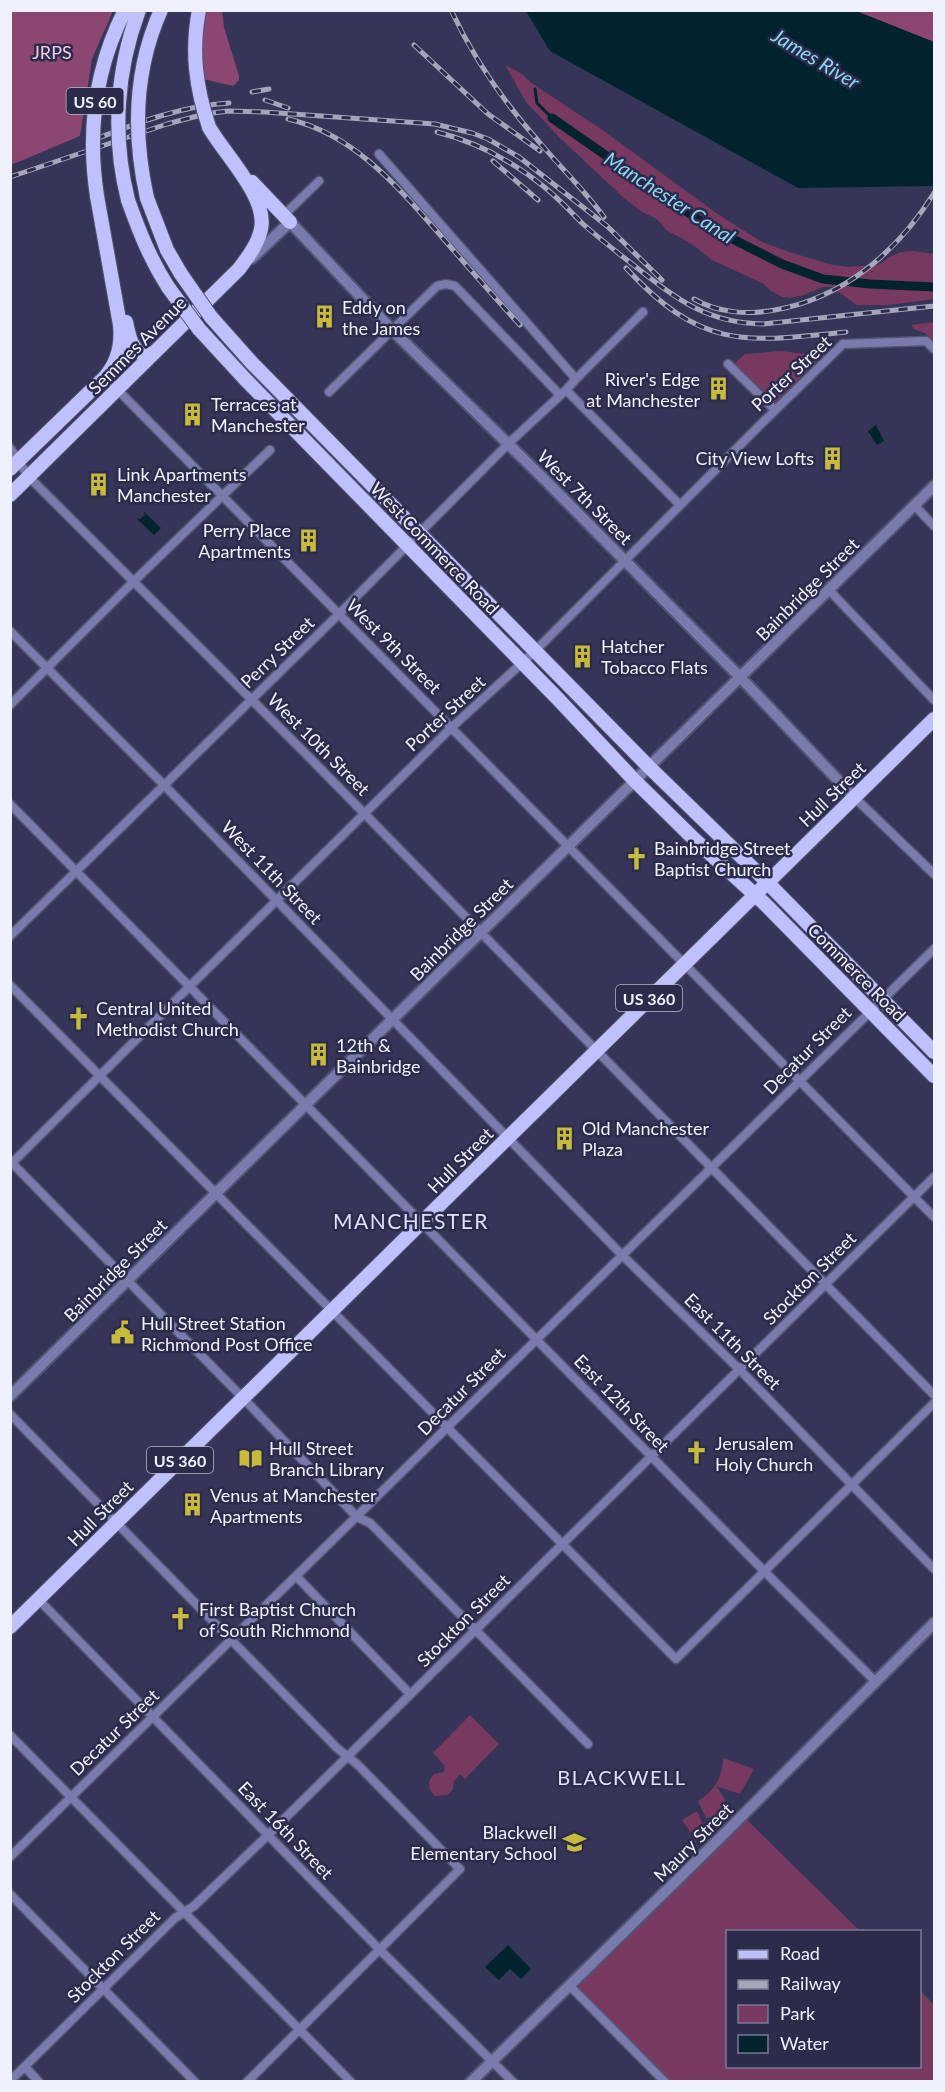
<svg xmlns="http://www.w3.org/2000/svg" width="945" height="2092" viewBox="0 0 945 2092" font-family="Lato,sans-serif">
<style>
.green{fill:#783961}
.forest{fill:#8c4672}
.water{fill:#01232e}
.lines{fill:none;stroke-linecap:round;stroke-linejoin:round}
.stream{stroke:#01232e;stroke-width:3}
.canal{stroke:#01232e;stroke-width:9}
.minor-casing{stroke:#535372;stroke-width:11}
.tertiary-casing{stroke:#535372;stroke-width:14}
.primary-casing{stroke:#535372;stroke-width:16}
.minor{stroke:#7a7bad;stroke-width:8}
.tertiary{stroke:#7a7bad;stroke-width:10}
.primary{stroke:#bfc0fe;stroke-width:14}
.rail-casing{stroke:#a5a6bb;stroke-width:5}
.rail{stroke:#2b2b4c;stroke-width:3;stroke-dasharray:9;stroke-linecap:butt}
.primary-bridge-casing{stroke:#535372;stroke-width:16;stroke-linecap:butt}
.primary-bridge{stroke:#bfc0fe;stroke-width:14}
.labels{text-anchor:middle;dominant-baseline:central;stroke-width:5;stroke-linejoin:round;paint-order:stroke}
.shield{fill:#2b2b4c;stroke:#b5b6c9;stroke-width:1.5}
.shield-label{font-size:16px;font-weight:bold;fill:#f0f1fe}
.park-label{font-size:18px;fill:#f5cbe3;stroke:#2b2b4c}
.poi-label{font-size:18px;fill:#f0f1fe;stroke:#2b2b4c;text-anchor:start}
.street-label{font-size:18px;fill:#f0f1fe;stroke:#2b2b4c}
.water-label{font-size:20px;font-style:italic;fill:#8cd7f3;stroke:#2b2b4c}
.neighbourhood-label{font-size:20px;letter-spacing:1.5px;fill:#dee0fa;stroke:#2b2b4c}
.quarter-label{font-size:21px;letter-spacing:1.5px;fill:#dee0fa;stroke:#2b2b4c}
</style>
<rect width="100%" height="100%" fill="#353557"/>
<path class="green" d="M 505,65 L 522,74 L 530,82 L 601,129 L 719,215 L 762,242 L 789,252 L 833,265 L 848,267 L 878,265 L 890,257 L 901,252 L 914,251 L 934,254 L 934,299 L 889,305 L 857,305 L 831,287 L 823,287 L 804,295 L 790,298 L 782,297 L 771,291 L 764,284 L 712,260 L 692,244 L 666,230 L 657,219 L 642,212 L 624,198 L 560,138 L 526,102 Z
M 934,322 L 934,342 L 925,333 L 914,329 L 911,325 Z
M 781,351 L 822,356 L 775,402 L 734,364 L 745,354 Z
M 470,1715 L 499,1744 L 465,1779 L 460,1774 L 454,1781 L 453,1789 L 448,1795 L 435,1796 C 427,1789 427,1781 434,1774 L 444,1772 L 445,1766 L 433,1753 Z
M 723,1758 L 754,1769 L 740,1794 L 716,1786 C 725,1798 730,1804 718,1817 L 706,1818 L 698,1801 C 714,1792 723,1776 723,1758 Z
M 697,1811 L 703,1825 L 691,1833 L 682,1820 Z
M 743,1816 L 860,1931 L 728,1932 L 728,2066 L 920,2066 L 920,1990 L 934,2005 L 934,2081 L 666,2081 L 569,1985 Z"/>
<path class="forest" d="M 11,10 L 113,11 L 92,59 L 80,136 L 11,165 Z
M 204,11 L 222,11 L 224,27 L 239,76 L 239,80 L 233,86 L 203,79 L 201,58 Z
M 856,11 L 934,11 L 934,42 Z"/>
<path class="water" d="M 526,11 L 856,11 L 934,42 L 934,186 L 798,188 L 550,51 Z
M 876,425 L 884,441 L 877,445 L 868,431 Z
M 143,511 L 161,528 L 154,535 L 136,518 L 140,519 L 145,515 Z
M 508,1945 L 531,1969 L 521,1979 L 510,1969 L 499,1980 L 485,1967 Z"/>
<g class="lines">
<path class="stream" d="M 535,89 L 537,103 L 552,118"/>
<path class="canal" d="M 552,118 L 709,227 L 782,264 L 823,279 L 870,284 L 934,287"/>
<defs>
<path id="minor" d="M 379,154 L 576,379 L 566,390 L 680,505
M 284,215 L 319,181
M 728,364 L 775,410
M 105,377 L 934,1217
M 576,379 L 643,312
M 329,392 L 437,286 L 446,284 L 455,286 L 560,395
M 10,448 L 29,477 L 308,756 L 934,1395
M 915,506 L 934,526
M 829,590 L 934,700
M 10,631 L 164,785 L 623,1256 L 739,1369 L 934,1569
M 10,705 L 134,581 L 270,450
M 854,797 L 934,874
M 10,804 L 764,1571 L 876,1682
M 10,936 L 339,614 L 509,443 L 566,390
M 10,985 L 676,1659 L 934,1403
M 10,1161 L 243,1398 L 357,1517 L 370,1523 L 588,1744
M 10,1165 L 189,987 L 451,728 L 535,651 L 760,425 L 843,344 L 926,341 L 934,349
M 10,1414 L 337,1748 L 358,1765 L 460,1869 L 247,2082
M 297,1577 L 410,1694
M 38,1599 L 380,1950 L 513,2082
M 10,1735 L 351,2082
M 10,1857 L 934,949
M 10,1894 L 195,2082
M 569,1985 L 665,2082
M 25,2067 L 39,2082
M 10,2081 L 175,1918 L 194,1906 L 268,1835 L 934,1177"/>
<path id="tertiary" d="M 252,258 L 290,222 L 392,330 L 546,481 L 741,678 L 854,797
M 10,1396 L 934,486
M 471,2082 L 721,1837 L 934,1623"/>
<path id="primary" d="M 252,182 L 290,222
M 147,198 L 167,250 L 181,274
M 128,200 C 139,231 150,259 168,287
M 211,317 L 252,363 L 649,767 L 759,874 L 934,1052
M 126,322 C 129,335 130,348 144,355 L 154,353
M 199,329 L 244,378 L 559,700 L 635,781 L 694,839 L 765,904 L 934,1076
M 10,469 L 105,377 C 118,362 122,344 120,325 L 97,196
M 10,495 L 239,269 C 248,257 258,244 261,229 C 268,197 224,154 209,127
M 10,1627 L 934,719"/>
</defs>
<use href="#minor" class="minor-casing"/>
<use href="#tertiary" class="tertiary-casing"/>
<use href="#primary" class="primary-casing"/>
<use href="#minor" class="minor"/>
<use href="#tertiary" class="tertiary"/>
<use href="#primary" class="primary"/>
<defs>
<path id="rail" d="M 451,10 C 474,59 505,104 541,144 C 562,169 585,191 604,217
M 414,45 L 488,114 L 540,151
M 252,92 L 269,89
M 265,100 L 288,108
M 288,119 C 354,134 398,187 441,236 C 467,266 493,296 520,325
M 437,132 C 476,142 512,161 543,186 C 557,197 570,211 583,224 C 600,239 618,253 636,267 C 677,300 708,323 763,324 L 934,306
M 96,139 C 139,122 182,106 229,103
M 493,161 L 538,200
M 10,177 L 167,124 L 205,114 L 228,111 L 264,112 L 435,124 L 472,133 L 488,139 L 519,157 L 607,226 L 662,280
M 626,268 C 701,349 743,343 846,332
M 694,299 C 718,313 748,315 775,310 C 844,298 898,251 934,193"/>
</defs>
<use href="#rail" class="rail-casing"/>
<use href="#rail" class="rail"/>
<defs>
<path id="primary-bridge" d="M 199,10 C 191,52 196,88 209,127
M 97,196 C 87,131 95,69 125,10
M 147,198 C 133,135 134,70 161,10
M 128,200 C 112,137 116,71 139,10
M 181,274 L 211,317
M 168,287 L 199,329"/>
</defs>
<use href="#primary-bridge" class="primary-bridge-casing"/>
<use href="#primary-bridge" class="primary-bridge"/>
</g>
<defs>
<symbol id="building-bare" viewBox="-9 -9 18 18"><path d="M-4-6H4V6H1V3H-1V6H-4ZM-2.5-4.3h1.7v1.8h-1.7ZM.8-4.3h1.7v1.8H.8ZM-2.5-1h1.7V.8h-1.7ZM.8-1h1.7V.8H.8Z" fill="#c8bb3b" stroke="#2b2b4c" stroke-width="2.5" paint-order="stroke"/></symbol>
<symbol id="church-bare" viewBox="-9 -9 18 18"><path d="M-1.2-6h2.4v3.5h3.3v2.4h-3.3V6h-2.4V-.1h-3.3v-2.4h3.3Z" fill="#c8bb3b" stroke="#2b2b4c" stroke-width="2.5" paint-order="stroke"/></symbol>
<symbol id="civic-bare" viewBox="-9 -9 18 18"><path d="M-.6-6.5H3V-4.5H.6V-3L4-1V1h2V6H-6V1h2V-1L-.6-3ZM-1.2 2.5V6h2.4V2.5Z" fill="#c8bb3b" stroke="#2b2b4c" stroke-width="2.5" paint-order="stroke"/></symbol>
<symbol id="library-bare" viewBox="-9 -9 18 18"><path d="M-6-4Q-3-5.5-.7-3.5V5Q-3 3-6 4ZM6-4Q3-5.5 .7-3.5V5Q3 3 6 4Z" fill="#c8bb3b" stroke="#2b2b4c" stroke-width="2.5" paint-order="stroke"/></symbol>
<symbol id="school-bare" viewBox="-9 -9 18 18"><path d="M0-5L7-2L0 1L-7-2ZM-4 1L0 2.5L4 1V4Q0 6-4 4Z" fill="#c8bb3b" stroke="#2b2b4c" stroke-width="2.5" paint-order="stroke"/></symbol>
</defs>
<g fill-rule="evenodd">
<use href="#building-bare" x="308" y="300" width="33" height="33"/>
<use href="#building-bare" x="702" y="372" width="33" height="33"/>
<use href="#building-bare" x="176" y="398" width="33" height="33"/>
<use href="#building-bare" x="816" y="442" width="33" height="33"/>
<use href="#building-bare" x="82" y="468" width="33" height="33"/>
<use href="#building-bare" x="292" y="524" width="33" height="33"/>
<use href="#building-bare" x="566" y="640" width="33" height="33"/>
<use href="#church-bare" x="620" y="842" width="33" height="33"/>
<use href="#church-bare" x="62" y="1002" width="33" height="33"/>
<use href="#building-bare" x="302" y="1038" width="33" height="33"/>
<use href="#building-bare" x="548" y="1122" width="33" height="33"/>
<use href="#civic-bare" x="106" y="1316" width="33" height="33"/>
<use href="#church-bare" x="680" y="1436" width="33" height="33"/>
<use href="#library-bare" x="234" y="1442" width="33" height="33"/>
<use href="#building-bare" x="176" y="1488" width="33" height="33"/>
<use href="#church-bare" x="164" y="1602" width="33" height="33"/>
<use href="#school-bare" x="558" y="1826" width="33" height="33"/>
</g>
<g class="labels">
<g class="shield">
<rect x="66.5" y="88" width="57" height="26" rx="4.5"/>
<rect x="616" y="985" width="66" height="26" rx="4.5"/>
<rect x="147" y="1447" width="66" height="26" rx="4.5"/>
</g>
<g class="shield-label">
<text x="95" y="101">US 60</text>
<text x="649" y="998">US 360</text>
<text x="180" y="1460">US 360</text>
</g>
<g class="park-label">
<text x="52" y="52">JRPS</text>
</g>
<g class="poi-label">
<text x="342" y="307">Eddy on<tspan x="342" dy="21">the James</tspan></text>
<text x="700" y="379" text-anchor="end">River's Edge<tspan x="700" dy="21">at Manchester</tspan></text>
<text x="211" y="404">Terraces at<tspan x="211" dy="21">Manchester</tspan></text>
<text x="814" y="458" text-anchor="end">City View Lofts</text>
<text x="117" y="474">Link Apartments<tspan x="117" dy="21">Manchester</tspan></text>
<text x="291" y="530" text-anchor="end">Perry Place<tspan x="291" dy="21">Apartments</tspan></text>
<text x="601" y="646">Hatcher<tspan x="601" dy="21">Tobacco Flats</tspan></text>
<text x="654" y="848">Bainbridge Street<tspan x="654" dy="21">Baptist Church</tspan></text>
<text x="96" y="1008">Central United<tspan x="96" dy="21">Methodist Church</tspan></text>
<text x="336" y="1045">12th &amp;<tspan x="336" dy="21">Bainbridge</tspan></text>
<text x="582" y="1128">Old Manchester<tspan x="582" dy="21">Plaza</tspan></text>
<text x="141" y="1323">Hull Street Station<tspan x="141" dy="21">Richmond Post Office</tspan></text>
<text x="715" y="1443">Jerusalem<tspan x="715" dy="21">Holy Church</tspan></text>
<text x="269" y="1448">Hull Street<tspan x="269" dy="21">Branch Library</tspan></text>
<text x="210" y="1495">Venus at Manchester<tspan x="210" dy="21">Apartments</tspan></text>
<text x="199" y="1609">First Baptist Church<tspan x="199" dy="21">of South Richmond</tspan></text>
<text x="557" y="1832" text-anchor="end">Blackwell<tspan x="557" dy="21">Elementary School</tspan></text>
</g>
<g class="street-label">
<text transform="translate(137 345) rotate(-45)">Semmes Avenue</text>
<text transform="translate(791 373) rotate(-43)">Porter Street</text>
<text transform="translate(585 497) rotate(45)">West 7th Street</text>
<text transform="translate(435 548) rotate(46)">West Commerce Road</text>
<text transform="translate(807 589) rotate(-45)">Bainbridge Street</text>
<text transform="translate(394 646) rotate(45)">West 9th Street</text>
<text transform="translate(277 652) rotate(-44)">Perry Street</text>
<text transform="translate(445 713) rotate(-43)">Porter Street</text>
<text transform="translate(319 744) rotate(45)">West 10th Street</text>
<text transform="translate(832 794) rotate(-44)">Hull Street</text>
<text transform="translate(272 872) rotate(46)">West 11th Street</text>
<text transform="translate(461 929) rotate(-45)">Bainbridge Street</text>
<text transform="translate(857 972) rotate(45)">Commerce Road</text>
<text transform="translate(807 1050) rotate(-45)">Decatur Street</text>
<text transform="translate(460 1160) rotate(-45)">Hull Street</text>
<text transform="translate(115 1270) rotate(-45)">Bainbridge Street</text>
<text transform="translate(809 1278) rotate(-45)">Stockton Street</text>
<text transform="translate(733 1341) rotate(45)">East 11th Street</text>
<text transform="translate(461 1391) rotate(-45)">Decatur Street</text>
<text transform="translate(622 1403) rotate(46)">East 12th Street</text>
<text transform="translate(100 1513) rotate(-45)">Hull Street</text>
<text transform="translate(463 1620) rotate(-45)">Stockton Street</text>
<text transform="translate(114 1732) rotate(-44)">Decatur Street</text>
<text transform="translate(286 1830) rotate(46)">East 16th Street</text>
<text transform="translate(693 1842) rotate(-45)">Maury Street</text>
<text transform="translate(113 1956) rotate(-45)">Stockton Street</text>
</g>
<g class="water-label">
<text transform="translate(816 58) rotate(31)">James River</text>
<text transform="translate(670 197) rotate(33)">Manchester Canal</text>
</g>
<g class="neighbourhood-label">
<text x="622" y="1777">BLACKWELL</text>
</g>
<g class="quarter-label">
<text x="411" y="1220">MANCHESTER</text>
</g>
</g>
<rect width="945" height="2092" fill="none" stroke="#f0f1fe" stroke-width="24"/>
<rect x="726" y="1930" width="195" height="138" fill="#2b2b4c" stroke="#7a7a93" stroke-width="1.5"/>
<rect x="738" y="1950" width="30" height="9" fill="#bfc0fe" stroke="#7a7a93" stroke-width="1.5"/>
<text x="780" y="1960" font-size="18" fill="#f0f1fe">Road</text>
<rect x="738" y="1980" width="30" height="9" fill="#a5a6bb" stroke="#7a7a93" stroke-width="1.5"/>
<text x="780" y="1990" font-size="18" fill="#f0f1fe">Railway</text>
<rect x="738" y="2005" width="30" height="18" fill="#783961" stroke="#7a7a93" stroke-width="1.5"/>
<text x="780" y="2020" font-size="18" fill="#f0f1fe">Park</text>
<rect x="738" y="2035" width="30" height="18" fill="#01232e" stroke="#7a7a93" stroke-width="1.5"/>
<text x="780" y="2050" font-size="18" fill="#f0f1fe">Water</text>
</svg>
